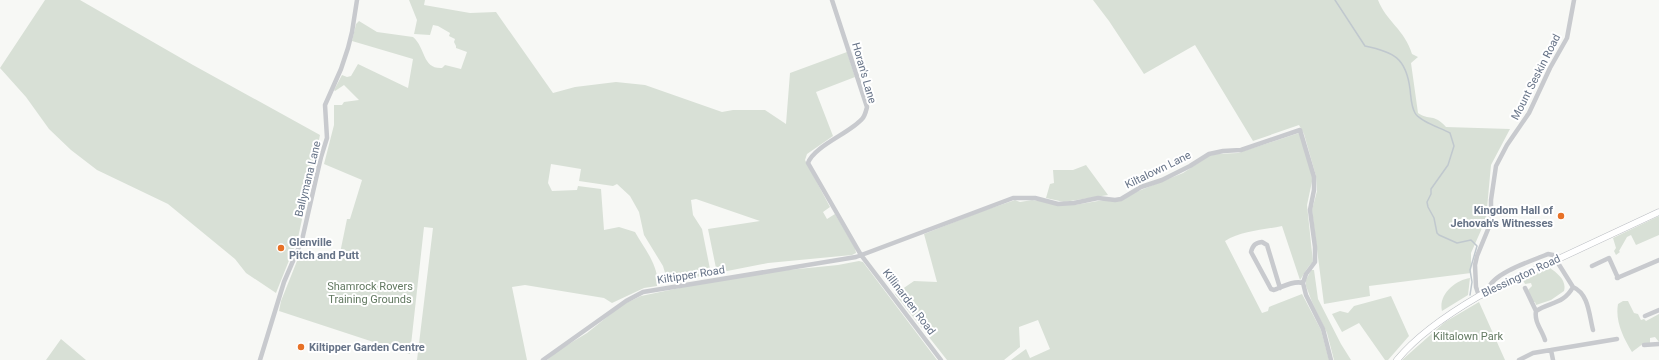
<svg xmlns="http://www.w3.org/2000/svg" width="1659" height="360" viewBox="0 0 1659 360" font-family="Roboto,sans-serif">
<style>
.green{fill:#d8e0d6}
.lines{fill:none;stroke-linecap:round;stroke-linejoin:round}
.stream{stroke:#c0c8ce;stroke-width:1.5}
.major-casing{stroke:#babdc2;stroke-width:7}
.minor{stroke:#c8cace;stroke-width:4.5}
.major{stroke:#fff;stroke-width:6}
.poi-dot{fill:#e77126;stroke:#fff;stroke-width:1.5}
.labels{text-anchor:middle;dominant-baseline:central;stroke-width:4;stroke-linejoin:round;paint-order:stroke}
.street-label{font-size:11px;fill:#667387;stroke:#fff}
.poi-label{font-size:11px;font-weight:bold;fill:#667387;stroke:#fff;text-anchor:start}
.park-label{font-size:11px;fill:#627961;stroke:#fff}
</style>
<rect width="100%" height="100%" fill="#f7f8f5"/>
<path class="green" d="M 45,0 L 80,0 L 193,65 L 320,135 L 298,238 L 276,293 L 246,273 L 235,259 L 168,204 L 97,170 L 71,150 L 49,129 L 26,97 L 0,68 Z
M 409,0 L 425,0 L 424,5 L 470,13 L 496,12 L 553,93 L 575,87 L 616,82 L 645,85 L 722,112 L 733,110 L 765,110 L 786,124 L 790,73 L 847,52 L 855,77 L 816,92 L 833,136 L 807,154 L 805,160 L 830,207 L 823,212 L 827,219 L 835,214 L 855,248 L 856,253 L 852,255 L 768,263 L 717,273 L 708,229 L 760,221 L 696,199 L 691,200 L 693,215 L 702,229 L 711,274 L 668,283 L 663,266 L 644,235 L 639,212 L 630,196 L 617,184 L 613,186 L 579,181 L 581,169 L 551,164 L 548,183 L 552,191 L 577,190 L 578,186 L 601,189 L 604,230 L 619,227 L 635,232 C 644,248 660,267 657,286 L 644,288 L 612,303 L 604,298 L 525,285 L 512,287 L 527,360 L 417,360 L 433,228 L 424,227 L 410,354 L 279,311 L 281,301 L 299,256 L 339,258 L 347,219 L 350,219 L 362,180 L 324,164 L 334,125 L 334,105 L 342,105 L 344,102 L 359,100 L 344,85 L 335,91 L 334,90 L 342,75 L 347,77 L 351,76 L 358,64 L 408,88 L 413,59 L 352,41 L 356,24 L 359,21 L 377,32 L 413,37 C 426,48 422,69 442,68 L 445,65 L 461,69 L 467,52 L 456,48 L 456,46 L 454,42 L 455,39 L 449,36 L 450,33 L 438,26 L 433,25 L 430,35 L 414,34 L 417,20 Z
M 1093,0 L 1378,0 C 1386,21 1405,30 1412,54 L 1418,57 L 1411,63 L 1418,113 C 1429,121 1434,113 1446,127 L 1510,129 L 1491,165 L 1486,219 L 1471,253 L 1471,273 L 1369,286 L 1370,296 L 1324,304 L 1312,210 L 1317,191 L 1316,176 L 1304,134 L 1299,125 L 1253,141 L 1195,45 L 1144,74 L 1109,21 Z
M 1302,132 L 1313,177 L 1307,205 L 1313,262 C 1307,267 1305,273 1300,280 L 1282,226 C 1263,230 1241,231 1225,241 L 1262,313 L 1268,311 L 1269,307 L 1302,294 L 1321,330 L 1329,360 L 1011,360 L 1026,349 L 1030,358 L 1050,349 L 1038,320 L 1019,327 L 1020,347 L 1004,360 L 947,360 L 895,294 L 914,281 L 937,282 L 924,234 L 980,212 L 1015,200 L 1020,202 L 1032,200 L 1074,205 L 1104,200 L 1121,201 L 1136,192 L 1183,173 L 1209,156 L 1217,154 L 1238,153 Z
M 1086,165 L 1108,195 L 1064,202 L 1046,198 L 1050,184 L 1054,183 L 1053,170 L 1073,170 Z
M 1659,216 L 1659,235 L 1636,245 L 1631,235 L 1627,237 L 1619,251 L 1620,252 L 1616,255 L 1614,251 L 1616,248 L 1613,238 Z
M 859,261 L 863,262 L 937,360 L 547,360 L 559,350 L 587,333 L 622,305 L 641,296 L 718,280 L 778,271 L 838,265 Z
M 1550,268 C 1557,273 1567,280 1564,291 L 1551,300 L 1536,305 L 1535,302 L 1533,302 L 1528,290 L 1532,286 L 1531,283 L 1525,284 L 1523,280 Z
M 1311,270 L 1314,270 L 1318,299 L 1341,344 L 1351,360 L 1334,360 L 1327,333 L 1312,302 L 1306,286 L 1306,280 Z
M 1470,278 L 1468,295 L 1442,311 C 1438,295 1455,280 1470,278 Z
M 1391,296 L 1409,336 L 1388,360 L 1385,360 L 1359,323 L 1342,332 L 1332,314 L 1340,311 L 1348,313 L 1354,306 Z
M 1623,301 L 1628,301 L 1634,313 L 1638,314 L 1641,320 L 1644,319 L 1646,321 L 1659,314 L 1659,342 L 1655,337 L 1650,338 L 1650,343 L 1644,343 L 1632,352 C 1623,337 1615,321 1618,304 Z
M 1479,302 L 1505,360 L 1402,360 L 1445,322 Z
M 61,339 L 86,360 L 46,360 Z"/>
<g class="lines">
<path class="stream" d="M 1335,0 L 1365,46 C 1394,52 1406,58 1410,89 C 1411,97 1411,106 1415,113 C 1419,121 1441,128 1450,133 L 1454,146 L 1448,165 L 1431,189 L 1431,194 L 1427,202 L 1428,207 L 1434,218 L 1437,233 L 1439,235 L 1457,243 L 1471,240 L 1477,246 L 1470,270 L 1472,282 L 1470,295"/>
<defs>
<path id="major" d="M 1397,360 C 1418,334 1450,313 1479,296 L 1659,212"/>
</defs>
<use href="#major" class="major-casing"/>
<path class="minor" d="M 832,0 L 867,107 C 866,111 865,116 862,119 C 850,133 814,146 808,163 L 861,255 L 941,360
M 1592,266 L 1609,258 L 1618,278
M 1617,278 L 1659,260
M 1280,288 L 1267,245 L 1262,242 C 1255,243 1253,245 1251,252 L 1271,289 L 1274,290 C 1282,287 1294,280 1303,283
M 1525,288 L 1536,311
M 1490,290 L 1489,288 C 1493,273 1534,260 1548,254 L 1553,255 L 1573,287 C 1589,294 1589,315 1593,330
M 1479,296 L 1476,287 L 1475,265 L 1477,256 L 1491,222 L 1491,200 L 1496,166 L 1507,145 L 1529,113 L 1550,68 L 1567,38 L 1574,0
M 1645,316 L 1659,310
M 1545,340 C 1542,330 1534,322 1536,311 C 1550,302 1564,304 1573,287
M 1644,345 L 1659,344
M 1551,350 L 1553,360
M 260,360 L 284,282 L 302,240 L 321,157 L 327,138 L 325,105 L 341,69 L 348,48 L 352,32 L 357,0
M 543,360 L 626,301 L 643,292 L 856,257 L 1013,198 L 1035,198 L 1058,204 L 1074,203 L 1098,198 L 1115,200 L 1121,199 L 1141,187 L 1162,180 L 1190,166 L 1209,154 L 1223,151 L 1241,150 L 1300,130 L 1314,177 L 1314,190 L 1310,210 L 1315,247 L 1315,262 L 1306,274 L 1303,283 L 1306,295 L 1323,329 L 1331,360
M 1519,360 L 1533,353 L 1617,339"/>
<use href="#major" class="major"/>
</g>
<g class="poi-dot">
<circle cx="1561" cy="216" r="4"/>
<circle cx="281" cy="248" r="4"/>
<circle cx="301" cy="347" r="4"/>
</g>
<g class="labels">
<g class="street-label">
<text transform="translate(864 73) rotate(74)">Horan's Lane</text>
<text transform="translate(1536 77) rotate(-63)">Mount Seskin Road</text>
<text transform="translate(1158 170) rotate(-26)">Kiltalown Lane</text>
<text transform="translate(308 179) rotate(-76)">Ballymana Lane</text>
<text transform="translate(691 275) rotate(-9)">Kiltipper Road</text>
<text transform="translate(1521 276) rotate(-25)">Blessington Road</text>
<text transform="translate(909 302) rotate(53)">Killinarden Road</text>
</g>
<g class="poi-label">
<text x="1553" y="210" text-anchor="end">Kingdom Hall of<tspan x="1553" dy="13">Jehovah's Witnesses</tspan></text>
<text x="289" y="242">Glenville<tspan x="289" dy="13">Pitch and Putt</tspan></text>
<text x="309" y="347">Kiltipper Garden Centre</text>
</g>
<g class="park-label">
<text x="370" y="286">Shamrock Rovers<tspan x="370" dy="13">Training Grounds</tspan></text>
<text x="1468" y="336">Kiltalown Park</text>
</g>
</g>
</svg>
